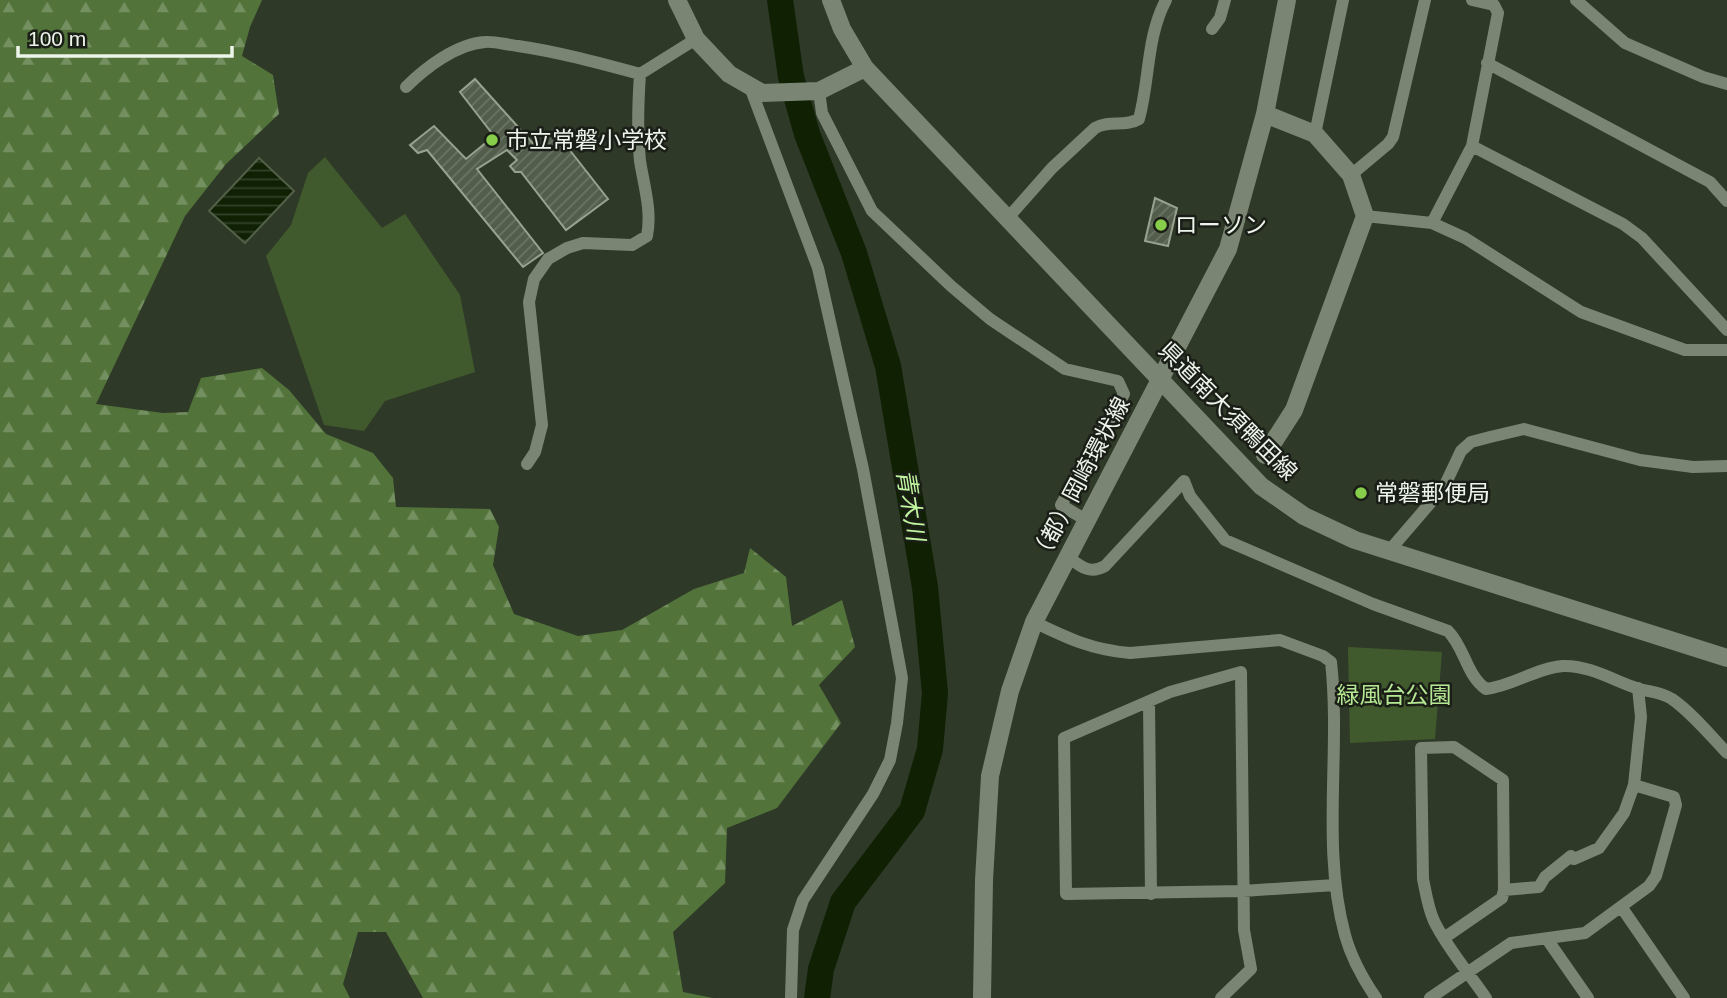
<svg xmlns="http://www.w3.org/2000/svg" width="1727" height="998" viewBox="0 0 1727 998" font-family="Arial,'Noto Sans JP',sans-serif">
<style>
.forest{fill:url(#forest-firs)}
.green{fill:#405a2d}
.water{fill:url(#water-rules);stroke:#526048;stroke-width:2}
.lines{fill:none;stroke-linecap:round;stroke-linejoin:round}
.river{stroke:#0f2003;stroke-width:26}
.building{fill:url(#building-hatch);stroke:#97a38f;stroke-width:2}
.street{stroke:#7a8673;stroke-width:12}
.secondary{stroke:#7a8673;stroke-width:18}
.poi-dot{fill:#87cf4b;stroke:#1a1e17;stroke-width:2.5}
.labels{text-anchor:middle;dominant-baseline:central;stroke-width:5;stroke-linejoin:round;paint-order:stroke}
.poi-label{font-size:23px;fill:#edf4e9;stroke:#1a1e17;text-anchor:start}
.street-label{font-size:23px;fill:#edf4e9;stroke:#1a1e17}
.park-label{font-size:23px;fill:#b6e893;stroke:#1a1e17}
.water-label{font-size:24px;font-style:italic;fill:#c1f59f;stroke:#1a1e17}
</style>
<defs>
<pattern id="forest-firs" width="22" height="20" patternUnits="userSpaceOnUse" patternTransform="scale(1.75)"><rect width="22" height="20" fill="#52743a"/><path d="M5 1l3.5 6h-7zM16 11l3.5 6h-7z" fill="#748f60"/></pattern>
<pattern id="water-rules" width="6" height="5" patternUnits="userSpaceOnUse" patternTransform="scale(1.75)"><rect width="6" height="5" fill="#0f2003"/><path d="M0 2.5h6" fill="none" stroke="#324128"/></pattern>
<pattern id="building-hatch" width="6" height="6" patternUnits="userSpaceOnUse" patternTransform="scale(1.75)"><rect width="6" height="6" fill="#525d4b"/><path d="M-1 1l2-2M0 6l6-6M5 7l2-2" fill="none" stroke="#6b7565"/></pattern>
</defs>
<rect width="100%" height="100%" fill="#2f3928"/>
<path class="forest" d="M 0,0 L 262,0 L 250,27 L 242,56 L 273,75 L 279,114 L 226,164 L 185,216 L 96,404 L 163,413 L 188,412 L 201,378 L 262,368 L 289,390 L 326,434 L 373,453 L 393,478 L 396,507 L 490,509 L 499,527 L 493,565 L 514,614 L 578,636 L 622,630 L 694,589 L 744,573 L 750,548 L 786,577 L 792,626 L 842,600 L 855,647 L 819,685 L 841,723 L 777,808 L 727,828 L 725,883 L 673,932 L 683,992 L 713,998 L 423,998 L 386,932 L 358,932 L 343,984 L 350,998 L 0,998 Z"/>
<path class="green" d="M 325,157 L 382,228 L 405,214 L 460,295 L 475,372 L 385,401 L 364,431 L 324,425 L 266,256 L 291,225 L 308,173 Z
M 1348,647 L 1442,652 L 1435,739 L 1350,743 Z"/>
<path class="water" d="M 259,158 L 294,191 L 245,243 L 209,211 Z"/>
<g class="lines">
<path class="river" d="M 780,0 L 791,77 L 807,134 L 854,253 L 888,366 L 925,587 L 935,693 L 930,749 L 912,811 L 843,902 L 821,969 L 817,998"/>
</g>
<path class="building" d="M 475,79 L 537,148 L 554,130 L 608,199 L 566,230 L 521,172 L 515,172 L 510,166 L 517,160 L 507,150 L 477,169 L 543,253 L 523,267 L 427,150 L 418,153 L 410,145 L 434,126 L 466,159 L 494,136 L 460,92 Z
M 1155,198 L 1177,208 L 1168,246 L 1145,241 Z"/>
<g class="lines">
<path class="street" d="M 1576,0 L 1625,43 L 1703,77 L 1727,84
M 1212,29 L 1220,18 L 1225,0
M 1487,63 L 1710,182 L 1727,201
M 406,87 C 425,68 456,44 485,42 C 495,41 507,45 518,46 C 559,52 599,63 640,74 L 696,39
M 750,87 L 818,268 L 863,469 L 902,678 L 897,723 L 890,760 L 873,794 L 803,900 L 793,930 L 791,998
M 819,91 L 822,113 L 872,211 L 951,286 L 990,319 L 1065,369 L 1118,381 L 1124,394 L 1061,505 L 1086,520
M 1315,134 L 1343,0
M 1472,146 L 1623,224 L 1642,238 L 1727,330
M 1351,175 L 1388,144 L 1393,137 L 1425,0
M 1365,216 L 1432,223 L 1465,238 L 1581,312 L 1685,350 L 1727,350
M 1007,219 L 1052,168 L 1095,128 C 1110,119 1124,128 1139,119 C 1150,79 1146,38 1166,0
M 1432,223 L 1472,146 L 1498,13 L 1494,5 L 1472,0
M 527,464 L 535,452 L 542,425 L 529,302 L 534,279 L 548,259 L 567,248 L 583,243 L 632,245 L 647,236 C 652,211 644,186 640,161 C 637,132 638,103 640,74
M 1389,551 L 1444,487 L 1461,451 L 1471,442 L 1490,437 L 1524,429 L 1640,460 L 1693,467 L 1727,466
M 1067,556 C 1080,566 1089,575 1105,566 L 1184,481 L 1190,496 L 1225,540 L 1373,604 L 1448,631 C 1465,648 1466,675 1486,689 C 1513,686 1536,668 1563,666 C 1588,665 1613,680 1636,688 C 1649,692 1661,692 1672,699 C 1692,713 1710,735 1727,753
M 1034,622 C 1067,638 1092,650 1130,653 L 1280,640 L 1323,656 L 1331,662 C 1341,752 1321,847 1345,935 C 1351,957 1363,979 1376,998
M 1149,702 L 1151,894
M 1504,890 L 1539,887 L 1545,877 L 1571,856 L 1574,859 L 1599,848 L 1624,813 L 1634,785 L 1641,717 L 1638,688
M 1622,908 L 1684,998
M 1444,938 L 1502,898 L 1504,890 L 1503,780 L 1454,747 L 1421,748 L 1423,879 C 1426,893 1428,908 1434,921 C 1447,948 1469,973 1486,998
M 1547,939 L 1588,998
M 1221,998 L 1251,969 L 1244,930 L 1241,672 L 1170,692 L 1064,738 L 1066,894 L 1243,891 L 1335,885
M 1430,998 L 1511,943 L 1585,933 L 1649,886 L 1656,876 L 1676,805 L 1674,797 L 1634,785"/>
<path class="secondary" d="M 677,0 L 696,39 L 729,74 L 762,93 L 819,91 L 865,68
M 831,0 L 842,29 L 865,68 L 1261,486 L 1304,516 L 1355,540 L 1727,658
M 1265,455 L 1294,410 L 1365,216 L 1351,175 L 1315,134 L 1265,114
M 982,998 L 984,880 L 990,776 L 1010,691 L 1034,622 L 1228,249 L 1265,114 L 1287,0"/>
</g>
<g class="poi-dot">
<circle cx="492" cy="140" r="7"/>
<circle cx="1161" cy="225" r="7"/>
<circle cx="1361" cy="493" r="7"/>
</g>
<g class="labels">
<g class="poi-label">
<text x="506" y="140">市立常磐小学校</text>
<text x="1175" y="225">ローソン</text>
<text x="1375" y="493">常磐郵便局</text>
</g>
<g class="street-label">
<text transform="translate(1228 411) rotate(45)">県道南大須鴨田線</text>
<text transform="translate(1080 480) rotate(-62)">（都）岡崎環状線</text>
</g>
<g class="park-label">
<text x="1394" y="695">緑風台公園</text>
</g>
<g class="water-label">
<text transform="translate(911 505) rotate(81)">青木川</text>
</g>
</g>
<path d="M18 46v10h214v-10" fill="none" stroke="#edf4e9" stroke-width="3.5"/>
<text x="28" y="46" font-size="21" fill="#edf4e9" stroke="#1a1e17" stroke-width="5" paint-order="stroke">100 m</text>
</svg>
